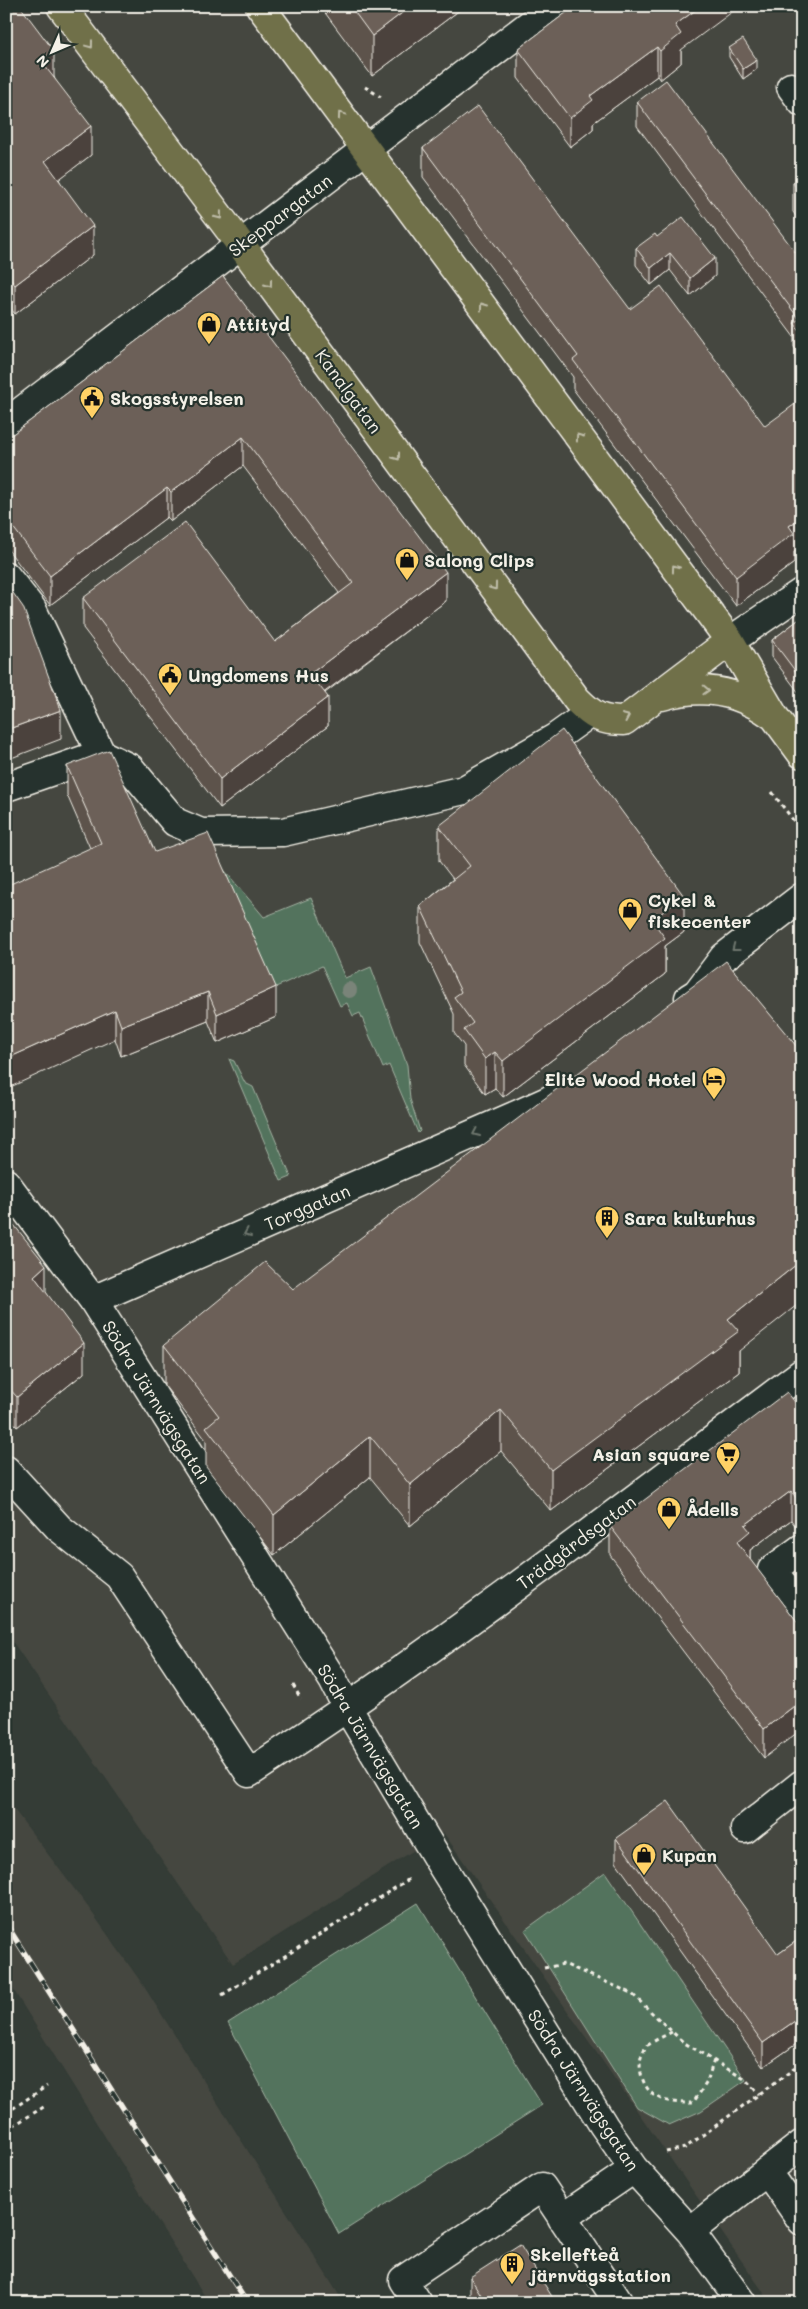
<svg xmlns="http://www.w3.org/2000/svg" width="808" height="2309" viewBox="0 0 808 2309" font-family="Mali,sans-serif">
<style>
.built{fill:#454740}
.green{fill:#52735d;stroke:#a3b2a2}
.lines{fill:none;stroke-linecap:round;stroke-linejoin:round}
.minor-casing{stroke:#f4f1e8;stroke-width:31}
.major-casing{stroke:#f4f1e8;stroke-width:31}
.path{stroke:#f4f1e8;stroke-width:3;stroke-dasharray:4 4;stroke-linecap:butt}
.minor{stroke:#26332d;stroke-width:28}
.major{stroke:#70704a;stroke-width:28}
.rail-casing{stroke:#f4f1e8;stroke-width:5.5}
.rail{stroke:#26332d;stroke-width:4;stroke-dasharray:11;stroke-linecap:butt}
.tree{fill:#7a8479}
.wall{fill:#5d534c;stroke:#f4f1e8}
.shaded-wall{fill:#4c433e;stroke:#f4f1e8}
.building{fill:#6c6058;stroke:#f4f1e8}
.oneway{stroke:#bfbda9}
.oneway2{stroke:#6e766e}
.labels{text-anchor:middle;dominant-baseline:central;stroke-width:4.5;stroke-linejoin:round;paint-order:stroke}
.street-label{font-size:18px;fill:#f4f1e8;stroke:#26332d}
.poi-label{font-size:18px;font-weight:bold;fill:#f4f1e8;stroke:#26332d;text-anchor:start}
</style>
<rect width="100%" height="100%" fill="#343c36"/>
<filter id="ink" filterUnits="userSpaceOnUse"><feTurbulence type="fractalNoise" baseFrequency=".02" numOctaves="2"/><feDisplacementMap in="SourceGraphic" scale="10" xChannelSelector="R" yChannelSelector="G"/><feConvolveMatrix kernelMatrix="1 2 1 2 8 2 1 2 1" color-interpolation-filters="sRGB"/></filter>
<g filter="url(#ink)">
<path class="built" d="M 6,6 L 802,6 L 802,2303 L 771,2303 L 443,1832 L 233,1964 L 6,1632 Z
M 6,1799 L 88,1907 L 143,1985 L 344,2303 L 209,2303 L 6,1978 Z"/>
<path class="green" d="M 209,852 L 264,917 L 311,898 L 345,978 L 371,967 L 407,1065 L 410,1099 L 420,1131 L 418,1133 L 389,1065 L 383,1068 L 360,1013 L 353,1016 L 347,1003 L 340,1006 L 322,966 L 265,992 Z
M 229,1059 L 234,1061 L 245,1083 L 253,1087 L 291,1177 L 281,1181 Z
M 605,1872 L 746,2080 L 701,2111 L 669,2125 L 637,2107 L 525,1930 Z
M 418,1903 L 542,2105 L 339,2234 L 228,2023 Z"/>
<g class="lines">
<defs>
<path id="minor" d="M 791,87 L 802,102
M 6,423 L 554,6
M 6,576 L 32,609 L 101,754 L 6,787
M 730,641 L 802,592
M 101,754 L 130,768 L 175,822 L 201,833 L 283,832 L 464,790 L 555,738 L 590,713
M 689,998 L 697,993 L 724,957 L 802,897
M 6,1183 L 93,1300 L 333,1680 L 348,1709 L 439,1861 L 604,2126 L 634,2169 L 690,2231 L 742,2303
M 93,1300 L 521,1113 L 550,1100 L 564,1090
M 6,1470 L 59,1528 L 119,1576 L 249,1773 C 440,1649 620,1509 802,1373
M 802,1548 L 772,1570 L 802,1609
M 745,1829 L 802,1784
M 767,2171 L 802,2221
M 562,2218 L 634,2169
M 690,2231 L 802,2144
M 418,2303 L 403,2280 L 542,2187 L 619,2303"/>
<path id="major" d="M 61,6 L 241,245 L 577,700 C 593,716 601,721 624,721 L 730,641
M 260,6 L 730,641 L 774,716 L 802,754
M 662,696 C 702,684 739,691 772,715"/>
</defs>
<use href="#minor" class="minor-casing"/>
<use href="#major" class="major-casing"/>
<path class="path" d="M 365,87 L 381,97
M 772,792 L 802,832
M 293,1685 L 301,1699
M 544,1968 L 564,1964 L 631,1993 L 683,2042 L 746,2080 L 759,2094
M 222,1995 L 411,1878
M 672,2032 C 664,2036 655,2040 648,2045 C 634,2058 640,2086 655,2096 C 667,2103 680,2103 693,2103 L 707,2082 L 714,2060
M 6,2113 L 47,2086
M 6,2130 L 47,2105
M 666,2152 L 685,2148 L 802,2063"/>
<use href="#minor" class="minor"/>
<use href="#major" class="major"/>
<defs>
<path id="rail" d="M 6,1924 L 247,2303"/>
</defs>
<use href="#rail" class="rail-casing"/>
<use href="#rail" class="rail"/>
</g>
<circle class="tree" cx="349" cy="990" r="8"/>
<path class="wall" d="M 6,6 L 54,77 L 91,155 L 59,179 L 93,255 L 15,314 L 6,303 Z
M 320,6 L 465,6 L 372,76 Z
M 575,6 L 681,50 L 681,63 L 660,80 L 657,76 L 593,123 L 593,129 L 570,147 L 518,78 L 518,49 Z
M 729,48 L 757,69 L 743,79 L 729,57 Z
M 637,102 L 802,261 L 802,357 L 794,347 L 794,337 L 637,126 Z
M 423,148 L 794,552 L 794,563 L 736,606 L 573,389 L 573,377 L 423,177 Z
M 802,176 L 802,224 L 793,212 L 793,183 Z
M 657,237 L 715,276 L 690,296 L 670,270 L 651,285 L 636,265 L 636,248 Z
M 223,276 L 446,601 L 325,693 L 328,726 L 220,808 L 83,628 L 83,598 L 275,642 L 339,593 L 243,466 L 171,521 L 167,517 L 50,605 L 6,547 L 6,439 Z
M 802,617 L 802,697 L 772,657 L 772,640 Z
M 67,766 L 155,852 L 276,1017 L 217,1043 L 208,1021 L 121,1056 L 115,1039 L 90,848 L 67,795 Z
M 439,826 L 684,932 L 665,946 L 665,974 L 503,1097 L 495,1088 L 485,1094 L 464,1065 L 464,1046 L 454,1033 L 454,1014 L 420,942 L 420,906 L 453,879 L 439,861 Z
M 6,1215 L 46,1292 L 84,1373 L 17,1427 L 6,1415 Z
M 293,1289 L 739,1351 L 739,1372 L 551,1511 L 501,1451 L 410,1526 L 370,1477 L 274,1555 L 206,1467 L 206,1440 L 164,1385 L 164,1345 Z
M 802,1411 L 802,1524 L 797,1528 L 791,1520 L 750,1550 L 750,1560 L 802,1628 L 764,1758 L 610,1555 L 610,1526 Z
M 616,1838 L 778,1954 L 802,1937 L 802,2040 L 763,2067 L 616,1862 Z
M 470,2277 L 556,2303 L 471,2303 L 470,2301 Z"/>
<path class="shaded-wall" d="M 411,6 L 465,6 L 372,76 L 372,36 Z
M 701,6 L 740,6 L 681,50 L 681,63 L 660,80 L 660,51 L 675,25 Z
M 657,47 L 657,76 L 593,123 L 593,129 L 570,147 L 570,118 L 590,96 Z
M 54,51 L 54,80 L 41,61 Z
M 757,60 L 757,69 L 743,79 L 743,69 Z
M 91,126 L 91,155 L 45,190 L 45,161 Z
M 93,226 L 93,255 L 15,314 L 15,285 Z
M 670,253 L 670,270 L 651,285 L 651,268 Z
M 715,258 L 715,276 L 690,296 L 690,278 Z
M 243,437 L 243,466 L 171,521 L 171,492 Z
M 167,488 L 167,517 L 50,605 L 50,576 Z
M 802,517 L 802,546 L 794,552 L 794,563 L 736,606 L 736,577 L 789,526 Z
M 446,572 L 446,601 L 310,703 L 310,674 Z
M 328,697 L 328,726 L 220,808 L 220,779 Z
M 61,710 L 61,739 L 6,760 L 6,730 Z
M 684,896 L 684,932 L 665,946 L 665,974 L 503,1097 L 503,1061 L 652,920 Z
M 276,987 L 276,1017 L 217,1043 L 217,1014 Z
M 208,992 L 208,1021 L 121,1056 L 121,1026 Z
M 115,1010 L 115,1039 L 6,1089 L 6,1059 Z
M 495,1052 L 495,1088 L 485,1094 L 485,1059 Z
M 802,1260 L 802,1301 L 739,1351 L 739,1372 L 551,1511 L 551,1470 L 728,1319 Z
M 46,1265 L 46,1294 L 34,1276 Z
M 84,1343 L 84,1373 L 17,1427 L 17,1397 Z
M 501,1410 L 501,1451 L 410,1526 L 410,1485 Z
M 370,1436 L 370,1477 L 274,1555 L 274,1515 Z
M 791,1491 L 791,1520 L 750,1550 L 750,1560 L 737,1542 L 745,1525 Z
M 802,1495 L 802,1524 L 797,1528 L 797,1499 Z
M 802,1700 L 802,1729 L 764,1758 L 764,1729 Z
M 802,2016 L 802,2040 L 763,2067 L 763,2043 Z"/>
<path class="building" d="M 6,6 L 20,6 L 54,51 L 41,61 L 91,126 L 45,161 L 93,226 L 15,285 L 6,274 Z
M 350,6 L 411,6 L 372,36 Z
M 575,6 L 701,6 L 675,25 L 681,34 L 660,51 L 657,47 L 590,96 L 593,100 L 570,118 L 518,49 Z
M 743,39 L 757,60 L 743,69 L 729,48 Z
M 666,80 L 802,261 L 802,333 L 794,323 L 799,319 L 637,102 Z
M 478,106 L 630,309 L 661,286 L 765,426 L 802,399 L 802,517 L 789,526 L 794,533 L 736,577 L 573,360 L 578,356 L 423,148 Z
M 802,176 L 802,195 L 793,183 Z
M 683,217 L 715,258 L 690,278 L 670,253 L 651,268 L 636,248 L 655,234 L 657,237 Z
M 223,276 L 446,572 L 310,674 L 328,697 L 220,779 L 83,598 L 185,522 L 275,642 L 353,583 L 243,437 L 171,492 L 167,488 L 50,576 L 6,518 L 6,439 Z
M 6,583 L 23,607 L 61,710 L 6,730 Z
M 802,617 L 802,680 L 772,640 Z
M 562,730 L 684,896 L 652,920 L 665,938 L 503,1061 L 495,1052 L 485,1059 L 464,1030 L 473,1023 L 454,997 L 461,992 L 420,906 L 470,866 L 439,826 Z
M 109,750 L 155,852 L 208,833 L 276,987 L 217,1014 L 208,992 L 121,1026 L 115,1010 L 6,1059 L 6,886 L 101,843 L 67,766 Z
M 726,961 L 802,1053 L 802,1260 L 728,1319 L 739,1331 L 551,1470 L 501,1410 L 410,1485 L 370,1436 L 274,1515 L 206,1427 L 219,1416 L 164,1345 L 265,1262 L 293,1289 Z
M 6,1215 L 46,1265 L 34,1276 L 84,1343 L 17,1397 L 6,1385 Z
M 787,1392 L 802,1411 L 802,1495 L 797,1499 L 791,1491 L 745,1525 L 750,1531 L 737,1542 L 802,1628 L 802,1700 L 764,1729 L 610,1526 Z
M 668,1801 L 778,1954 L 802,1937 L 802,2016 L 763,2043 L 616,1838 Z
M 520,2245 L 556,2303 L 486,2303 L 470,2277 Z"/>
<defs><path id="oneway-chevron" d="M-2-3.5L2.5 0L-2 3.5" fill="none" stroke-width="1.6" stroke-linecap="round" stroke-linejoin="round" transform="scale(1.25)"/></defs>
<g class="oneway">
<use href="#oneway-chevron" transform="translate(90 45) rotate(53)"/>
<use href="#oneway-chevron" transform="translate(341 115) rotate(-126)"/>
<use href="#oneway-chevron" transform="translate(219 216) rotate(52)"/>
<use href="#oneway-chevron" transform="translate(269 284) rotate(54)"/>
<use href="#oneway-chevron" transform="translate(483 306) rotate(-126)"/>
<use href="#oneway-chevron" transform="translate(579 437) rotate(-126)"/>
<use href="#oneway-chevron" transform="translate(397 457) rotate(54)"/>
<use href="#oneway-chevron" transform="translate(675 568) rotate(-126)"/>
<use href="#oneway-chevron" transform="translate(494 587) rotate(54)"/>
<use href="#oneway-chevron" transform="translate(706 690) rotate(2)"/>
<use href="#oneway-chevron" transform="translate(626 717) rotate(-24)"/>
</g>
<g class="oneway2">
<use href="#oneway-chevron" transform="translate(735 948) rotate(142)"/>
<use href="#oneway-chevron" transform="translate(476 1133) rotate(156)"/>
<use href="#oneway-chevron" transform="translate(247 1233) rotate(157)"/>
</g>
</g>
<defs>
<symbol id="shop-pin" viewBox="-11 -11 22 30"><path d="M0 17L-7.5 6A9.5 9.5 0 1 1 7.5 6Z" fill="#ffd166" stroke="#26332d"/><path d="M-5-2.5h2.3a2.7 3.5 0 0 1 5.4 0H5L5.5 6h-11ZM-1.5-2.5h3a1.5 2.3 0 0 0-3 0Z" fill="#111"/></symbol>
<symbol id="civic-pin" viewBox="-11 -11 22 30"><path d="M0 17L-7.5 6A9.5 9.5 0 1 1 7.5 6Z" fill="#ffd166" stroke="#26332d"/><path d="M-.6-6.5H3V-4.5H.6V-3L4-1V1h2V6H-6V1h2V-1L-.6-3ZM-1.2 2.5V6h2.4V2.5Z" fill="#111"/></symbol>
<symbol id="hotel-pin" viewBox="-11 -11 22 30"><path d="M0 17L-7.5 6A9.5 9.5 0 1 1 7.5 6Z" fill="#ffd166" stroke="#26332d"/><path d="M-6-4.5h1.5V1H6V5H4.5V3h-9V5H-6ZM-4 0a1.8 1.8 0 1 1 3.6 0ZM.5 0V-2.5h3Q6-2.5 6 0Z" fill="#111"/></symbol>
<symbol id="building-pin" viewBox="-11 -11 22 30"><path d="M0 17L-7.5 6A9.5 9.5 0 1 1 7.5 6Z" fill="#ffd166" stroke="#26332d"/><path d="M-4-6H4V6H1V3H-1V6H-4ZM-2.5-4.3h1.7v1.8h-1.7ZM.8-4.3h1.7v1.8H.8ZM-2.5-1h1.7V.8h-1.7ZM.8-1h1.7V.8H.8Z" fill="#111"/></symbol>
<symbol id="supermarket-pin" viewBox="-11 -11 22 30"><path d="M0 17L-7.5 6A9.5 9.5 0 1 1 7.5 6Z" fill="#ffd166" stroke="#26332d"/><path d="M-6-5.5h2.5l.6 2H6L4.5 2H-2.5L-4.4-4H-6ZM-1.5 3.2a1.3 1.3 0 1 0 .1 0ZM3 3.2a1.3 1.3 0 1 0 .1 0Z" fill="#111"/></symbol>
</defs>
<g fill-rule="evenodd">
<use href="#shop-pin" x="195" y="310" width="28" height="38"/>
<use href="#civic-pin" x="78" y="384" width="28" height="38"/>
<use href="#shop-pin" x="393" y="546" width="28" height="38"/>
<use href="#civic-pin" x="156" y="661" width="28" height="38"/>
<use href="#shop-pin" x="616" y="896" width="28" height="38"/>
<use href="#hotel-pin" x="700" y="1065" width="28" height="38"/>
<use href="#building-pin" x="593" y="1204" width="28" height="38"/>
<use href="#supermarket-pin" x="714" y="1440" width="28" height="38"/>
<use href="#shop-pin" x="655" y="1495" width="28" height="38"/>
<use href="#shop-pin" x="630" y="1841" width="28" height="38"/>
<use href="#building-pin" x="498" y="2250" width="28" height="38"/>
</g>
<g class="labels">
<g class="street-label">
<text transform="translate(280 215) rotate(-37)">Skeppargatan</text>
<text transform="translate(349 391) rotate(54)">Kanalgatan</text>
<text transform="translate(307 1207) rotate(-23)">Torggatan</text>
<text transform="translate(157 1402) rotate(58)">Södra Järnvägsgatan</text>
<text transform="translate(576 1542) rotate(-37)">Trädgårdsgatan</text>
<text transform="translate(371 1746) rotate(59)">Södra Järnvägsgatan</text>
<text transform="translate(584 2090) rotate(57)">Södra Järnvägsgatan</text>
</g>
<g class="poi-label">
<text x="226" y="324">Attityd</text>
<text x="110" y="398">Skogsstyrelsen</text>
<text x="424" y="560">Salong Clips</text>
<text x="188" y="675">Ungdomens Hus</text>
<text x="648" y="900">Cykel &amp;<tspan x="648" dy="21">fiskecenter</tspan></text>
<text x="696" y="1079" text-anchor="end">Elite Wood Hotel</text>
<text x="624" y="1218">Sara kulturhus</text>
<text x="710" y="1454" text-anchor="end">Asian square</text>
<text x="686" y="1509">Ådells</text>
<text x="662" y="1855">Kupan</text>
<text x="530" y="2254">Skellefteå<tspan x="530" dy="21">järnvägsstation</tspan></text>
</g>
</g>
<rect width="808" height="2309" fill="none" stroke="#26332d" stroke-width="25"/>
<rect x="12" y="12" width="783" height="2284" fill="none" stroke="#f4f1e8" stroke-width="2" filter="url(#ink)"/>
<g transform="translate(52 52) rotate(225)" stroke="#26332d" stroke-width="4" paint-order="stroke">
<path d="M0-4L9 19L0 12L-9 19Z" fill="#f4f1e8"/>
<text y="-8" font-size="14" font-weight="bold" text-anchor="middle" fill="#f4f1e8">N</text>
</g>
</svg>
